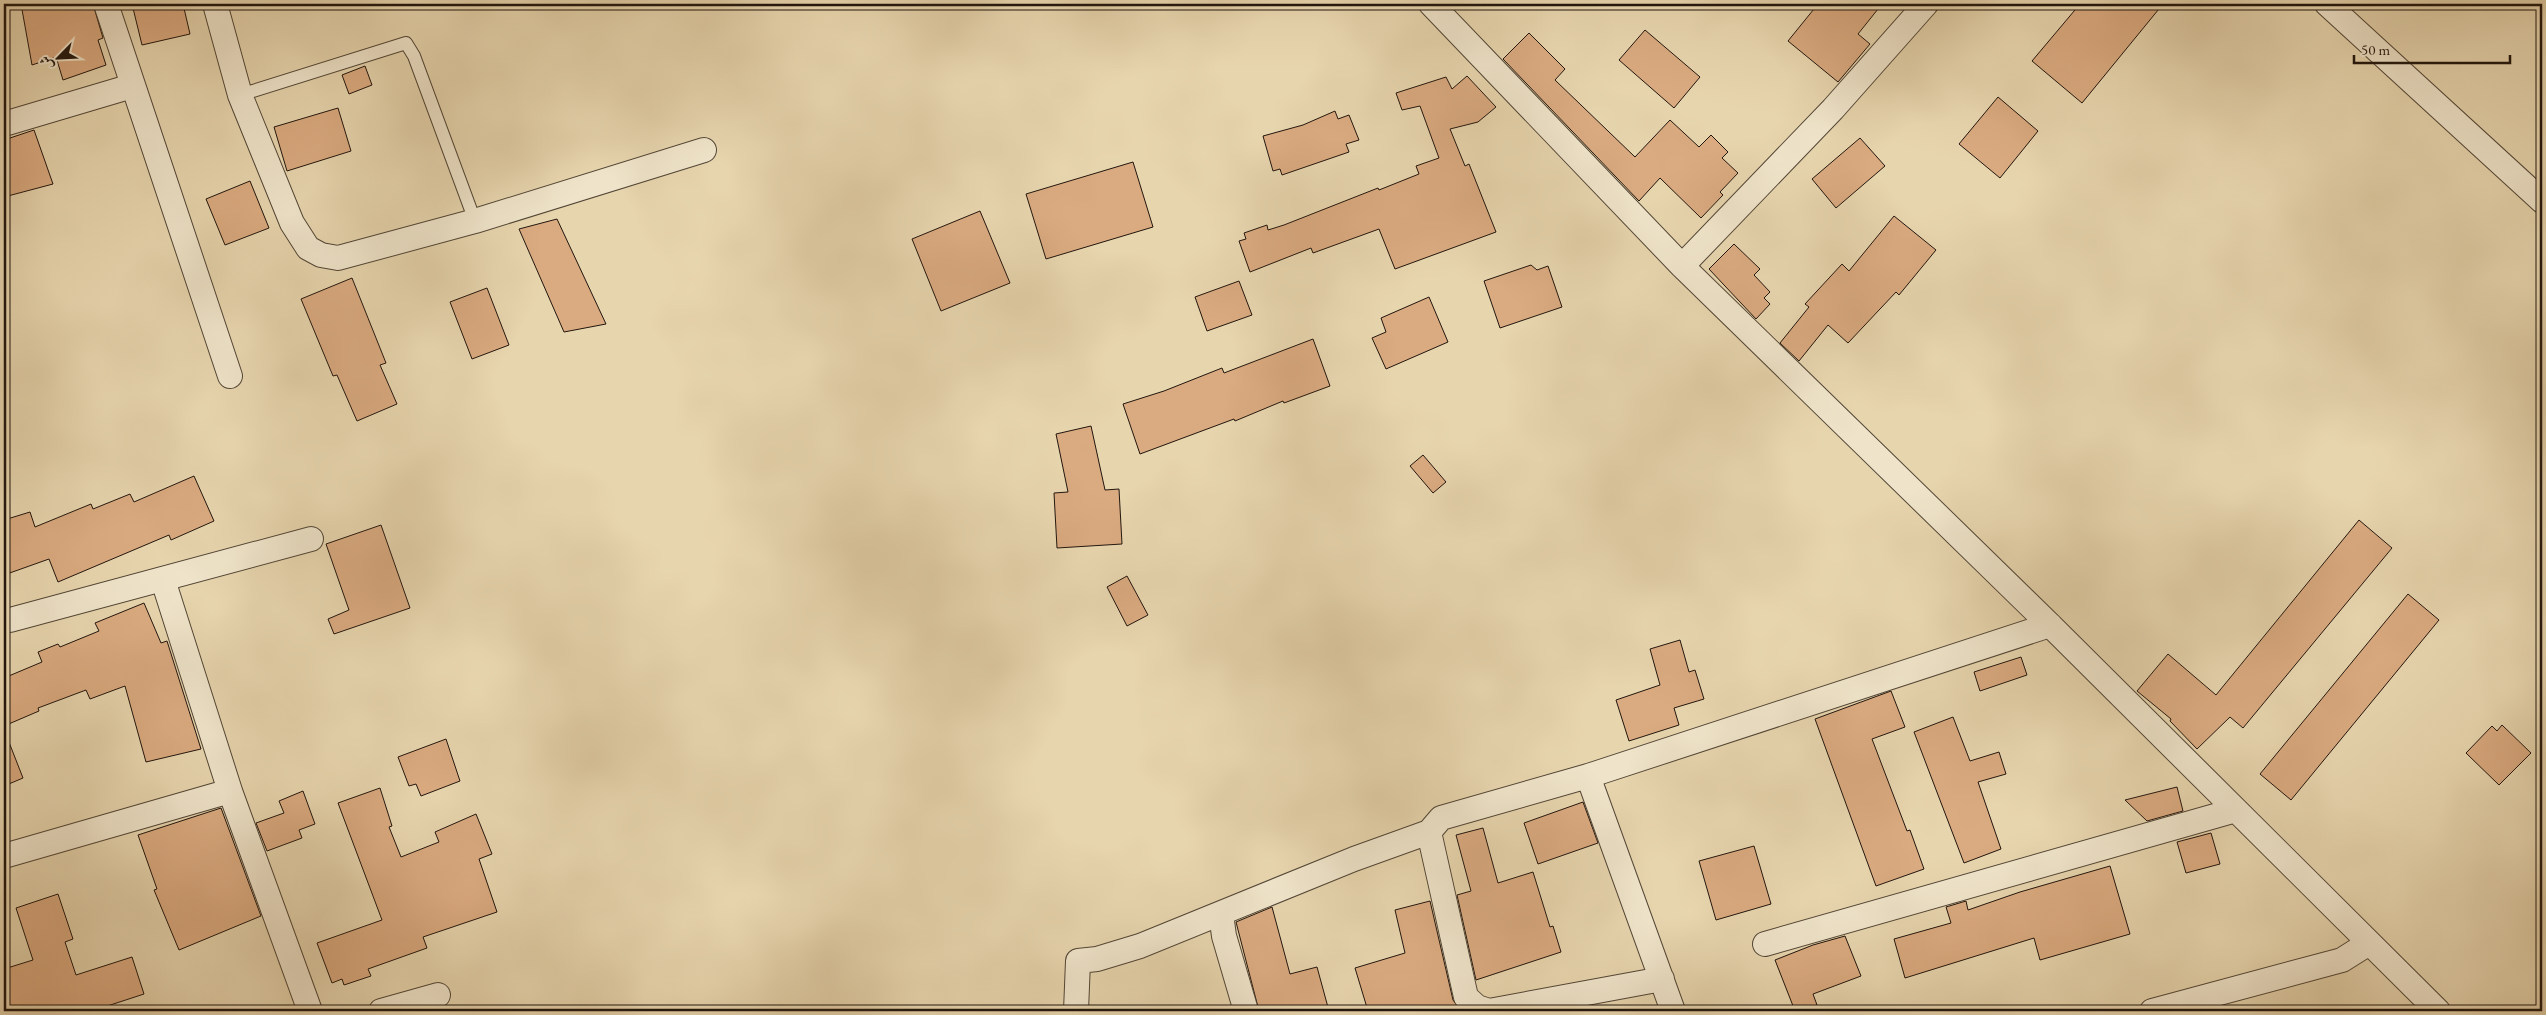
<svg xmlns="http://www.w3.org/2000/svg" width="2546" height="1015" viewBox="0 0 2546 1015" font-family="'EB Garamond',Amiri,serif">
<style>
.building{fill:#daaa80;stroke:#21160e}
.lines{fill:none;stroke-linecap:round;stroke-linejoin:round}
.lane-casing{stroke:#524636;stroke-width:14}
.street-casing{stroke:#524636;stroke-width:26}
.lane{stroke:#efe4ca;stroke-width:12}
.street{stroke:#efe4ca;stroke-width:24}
</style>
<rect width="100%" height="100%" fill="#e7d5ae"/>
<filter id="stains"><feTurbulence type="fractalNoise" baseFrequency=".004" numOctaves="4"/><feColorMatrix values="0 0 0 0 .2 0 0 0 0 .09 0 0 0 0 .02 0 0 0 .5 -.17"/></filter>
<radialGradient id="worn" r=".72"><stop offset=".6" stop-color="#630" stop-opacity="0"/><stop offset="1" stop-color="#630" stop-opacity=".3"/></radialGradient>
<path class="building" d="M 21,4 L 93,4 L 103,38 L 98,40 L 106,65 L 63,80 L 56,57 L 32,65 Z
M 132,4 L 183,4 L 190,34 L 142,45 Z
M 1818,4 L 1882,4 L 1858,34 L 1870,44 L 1838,82 L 1788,41 Z
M 2080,4 L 2163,4 L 2082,103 L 2032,61 Z
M 1645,30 L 1700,77 L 1674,108 L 1619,60 Z
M 1529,33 L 1565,69 L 1555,80 L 1635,157 L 1670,120 L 1699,147 L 1711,135 L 1728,152 L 1722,158 L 1738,173 L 1720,192 L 1723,195 L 1701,218 L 1660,178 L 1639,201 L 1503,59 Z
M 365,66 L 372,85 L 349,94 L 342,75 Z
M 1467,76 L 1496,107 L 1478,122 L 1450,129 L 1465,166 L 1469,164 L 1496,232 L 1395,269 L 1379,229 L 1313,253 L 1311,248 L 1250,272 L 1239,241 L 1246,239 L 1244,233 L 1267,225 L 1268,230 L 1284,225 L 1378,188 L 1379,190 L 1419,174 L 1416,166 L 1439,158 L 1420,106 L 1402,110 L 1396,93 L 1446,77 L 1452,89 Z
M 1998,97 L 2038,131 L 2000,178 L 1959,144 Z
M 338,108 L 351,151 L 287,171 L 274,127 Z
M 1335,111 L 1338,119 L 1349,115 L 1359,140 L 1346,144 L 1349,152 L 1282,175 L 1280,169 L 1273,171 L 1263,136 L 1303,125 Z
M 34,130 L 53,184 L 4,197 L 4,140 Z
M 1860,138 L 1885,166 L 1836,208 L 1812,179 Z
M 1133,162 L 1153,227 L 1046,259 L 1026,194 Z
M 250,181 L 269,228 L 225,245 L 206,199 Z
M 980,211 L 1010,283 L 941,311 L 912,239 Z
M 1894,216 L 1936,250 L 1899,295 L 1896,292 L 1848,343 L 1828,325 L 1799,361 L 1780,343 L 1809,307 L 1805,304 L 1842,264 L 1849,271 Z
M 557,219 L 606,324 L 564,332 L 519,229 Z
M 1734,244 L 1760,269 L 1754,275 L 1770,292 L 1764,298 L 1770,304 L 1756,319 L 1709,269 Z
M 1531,265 L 1537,270 L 1548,266 L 1562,307 L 1500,328 L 1484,281 Z
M 352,278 L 386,363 L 380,365 L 397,404 L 357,421 L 337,375 L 333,376 L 301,299 Z
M 1239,281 L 1252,315 L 1207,331 L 1195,297 Z
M 487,288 L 509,345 L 472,359 L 450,302 Z
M 1429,297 L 1448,342 L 1386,369 L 1372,338 L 1386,332 L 1381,318 Z
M 1313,339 L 1330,386 L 1284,403 L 1283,401 L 1235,421 L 1234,419 L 1140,454 L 1123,404 L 1164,391 L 1222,368 L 1224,373 Z
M 1091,426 L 1105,490 L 1119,489 L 1122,544 L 1057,548 L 1054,493 L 1068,492 L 1056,434 Z
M 1423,455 L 1446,482 L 1433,493 L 1410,466 Z
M 194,476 L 214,521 L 171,540 L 169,535 L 58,582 L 49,559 L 4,575 L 4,520 L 30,512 L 35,527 L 91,504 L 93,509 L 130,494 L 134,502 Z
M 2359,520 L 2392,548 L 2243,728 L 2230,717 L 2197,749 L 2170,721 L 2171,719 L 2137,691 L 2168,654 L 2216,695 Z
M 381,525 L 410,608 L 334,634 L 328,619 L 349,610 L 326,544 Z
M 1127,576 L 1148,615 L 1127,626 L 1107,587 Z
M 2408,594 L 2439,620 L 2291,800 L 2260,774 Z
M 144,603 L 161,643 L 167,641 L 201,749 L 146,762 L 125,686 L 90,699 L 86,690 L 38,708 L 39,711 L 4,726 L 4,678 L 42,662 L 38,652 L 58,644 L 60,647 L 99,631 L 95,623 Z
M 1680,640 L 1689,672 L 1695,670 L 1704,699 L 1674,708 L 1679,725 L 1629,741 L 1616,700 L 1660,685 L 1650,649 Z
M 2021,657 L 2027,675 L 1980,691 L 1974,672 Z
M 1891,691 L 1905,727 L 1872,739 L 1907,831 L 1910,830 L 1924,869 L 1876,886 L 1815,719 Z
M 1953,717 L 1970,761 L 1999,752 L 2006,774 L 1978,782 L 2001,849 L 1964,863 L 1914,732 Z
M 2502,725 L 2531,753 L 2499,785 L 2466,753 L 2492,726 L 2497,731 Z
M 5,732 L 23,778 L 4,786 L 4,733 Z
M 446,739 L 460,781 L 421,796 L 416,784 L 409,786 L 398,757 Z
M 2177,787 L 2183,811 L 2147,821 L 2125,800 Z
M 380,788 L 392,826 L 389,827 L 401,857 L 439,842 L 435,832 L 476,814 L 492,854 L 479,859 L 497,912 L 423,937 L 427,948 L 368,969 L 371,976 L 344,985 L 342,979 L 332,983 L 317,943 L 382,920 L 338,803 Z
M 303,791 L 315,824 L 299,830 L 302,838 L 267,851 L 256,823 L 284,813 L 279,801 Z
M 1583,802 L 1598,843 L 1538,864 L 1524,823 Z
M 221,808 L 261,916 L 179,950 L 154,890 L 157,889 L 138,835 Z
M 1483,828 L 1498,883 L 1533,872 L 1550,927 L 1553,926 L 1561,952 L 1476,980 L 1457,895 L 1471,891 L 1456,835 Z
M 2211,833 L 2220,864 L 2186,873 L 2177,842 Z
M 1754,846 L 1771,904 L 1716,920 L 1699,861 Z
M 2110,866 L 2130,934 L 2040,960 L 2034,938 L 1905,978 L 1894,939 L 1951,923 L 1946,907 L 1966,901 L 1968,910 L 2020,892 Z
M 58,894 L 73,939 L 65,942 L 76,975 L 132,957 L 144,994 L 92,1011 L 4,1011 L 4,969 L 33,960 L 16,908 Z
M 1430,901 L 1453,1000 L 1461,1011 L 1368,1011 L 1355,968 L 1405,953 L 1395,910 Z
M 1272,907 L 1290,974 L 1317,967 L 1329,1011 L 1259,1011 L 1236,922 Z
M 1845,936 L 1861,976 L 1813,994 L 1817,1005 L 1795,1011 L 1775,960 L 1813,945 Z"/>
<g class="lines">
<defs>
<path id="lane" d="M 240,95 L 406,43 L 414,56 L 475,221"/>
<path id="street" d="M 106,4 L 230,376
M 215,4 L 240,95 L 292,223 L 308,248 L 321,255 L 338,258 L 475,221 L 704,150
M 1431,4 L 1682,266 L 2050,625 L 2438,1011
M 2327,4 L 2542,201
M 4,124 L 132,86
M 1682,266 L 1833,109 L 1926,4
M 163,580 L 230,791
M 10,620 L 311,539
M 1588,776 L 1673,1011
M 1429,832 L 1466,997 L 1477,1007 L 1489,1011
M 4,856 L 230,791 L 310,1011
M 1221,914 L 1224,936 L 1246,1011
M 1765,944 L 2236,810
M 381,1011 L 438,995
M 1076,1011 L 1078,961 L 1097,959 L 1140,946 L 1354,859 L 1429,832 L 1441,818 L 1588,776 L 2050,625
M 1489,1011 L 1662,979
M 2152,1011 L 2342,960 L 2369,943"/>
</defs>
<use href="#lane" class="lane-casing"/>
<use href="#street" class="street-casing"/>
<use href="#lane" class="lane"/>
<use href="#street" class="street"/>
</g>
<rect width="2546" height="1015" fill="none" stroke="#e7d5ae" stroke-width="20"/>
<rect x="5" y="5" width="2536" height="1005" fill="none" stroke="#21160e" stroke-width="2.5"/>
<rect x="10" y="10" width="2526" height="995" fill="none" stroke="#21160e"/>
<g transform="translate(58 58) rotate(246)" stroke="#efe4ca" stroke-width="4" paint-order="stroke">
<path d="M0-4L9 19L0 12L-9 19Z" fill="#21160e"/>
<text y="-8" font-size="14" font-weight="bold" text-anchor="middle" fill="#21160e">ش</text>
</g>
<path d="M2354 55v8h156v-8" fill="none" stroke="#21160e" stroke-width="2.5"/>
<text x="2361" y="55" font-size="15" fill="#21160e" stroke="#efe4ca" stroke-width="4" paint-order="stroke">50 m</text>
<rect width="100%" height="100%" filter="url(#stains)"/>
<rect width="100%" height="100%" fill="url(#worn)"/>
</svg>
